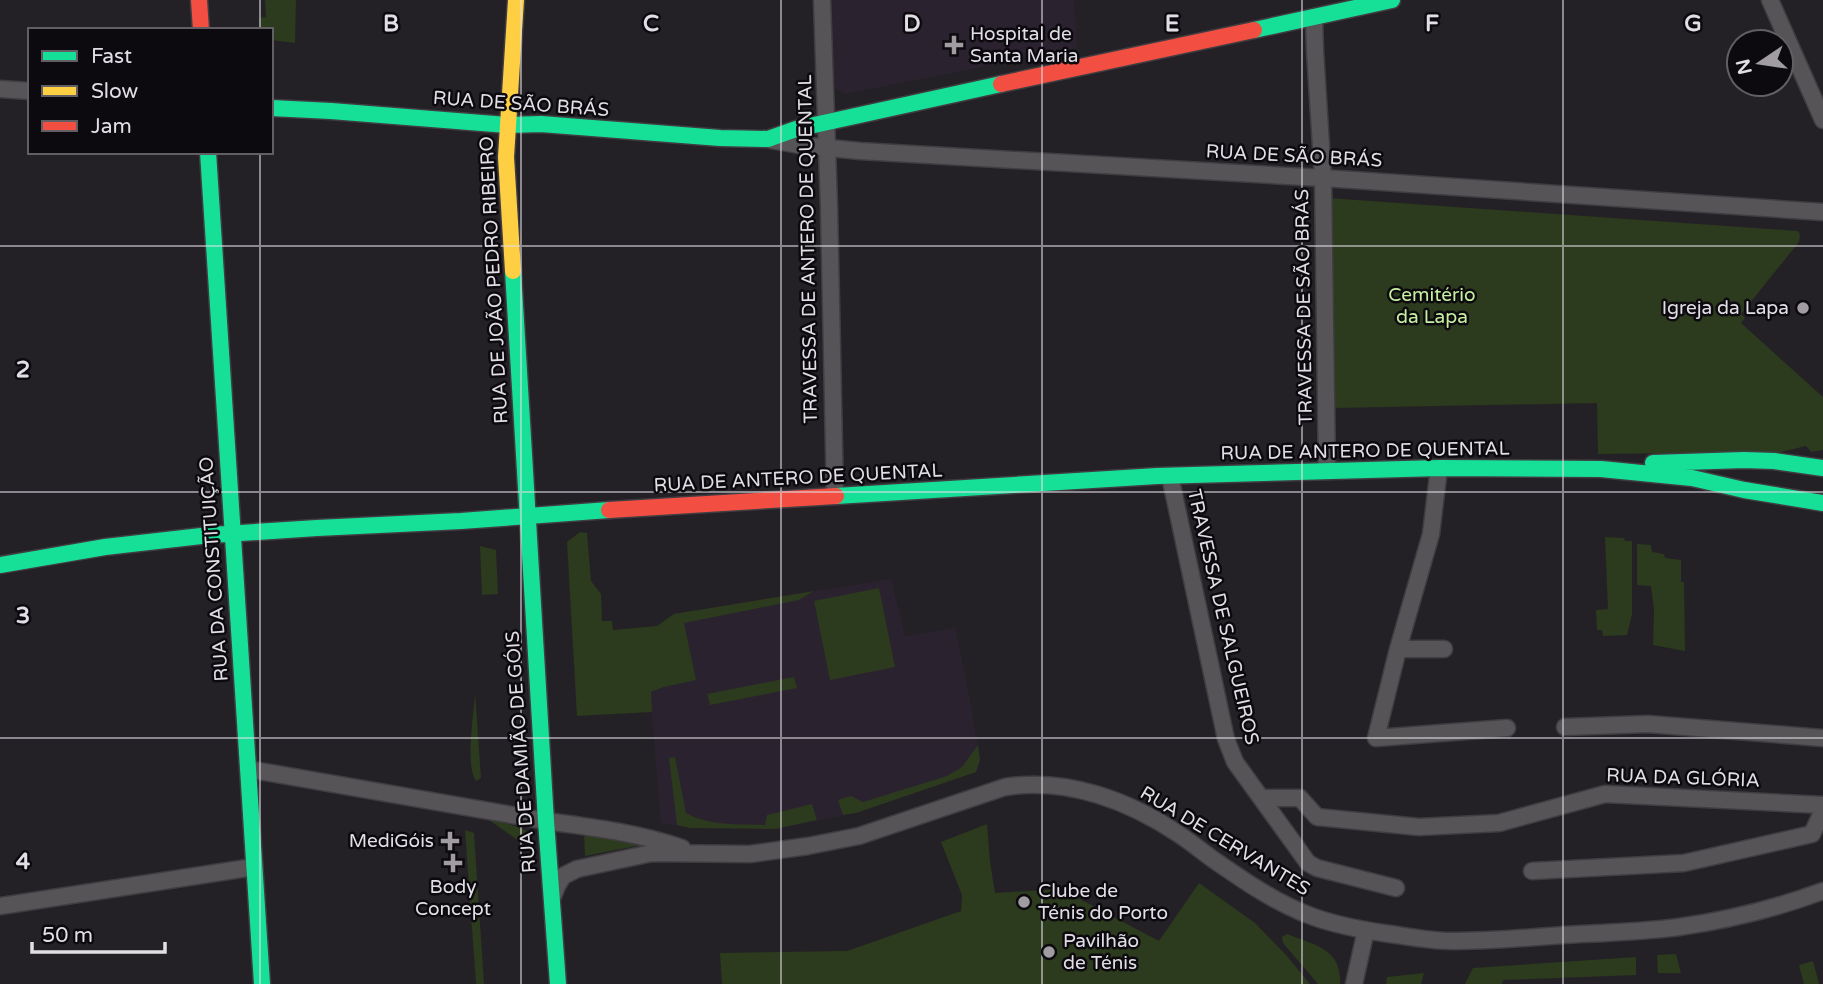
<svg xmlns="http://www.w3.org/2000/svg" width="1823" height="984" viewBox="0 0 1823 984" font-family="'Varela Round',sans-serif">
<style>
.built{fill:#2b2230}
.green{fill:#2c3a1d}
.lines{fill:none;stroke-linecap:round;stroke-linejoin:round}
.street-casing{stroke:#403d42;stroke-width:19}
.fast-casing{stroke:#403d42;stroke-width:19}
.slow-casing{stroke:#403d42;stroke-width:19}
.jam-casing{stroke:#403d42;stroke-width:19}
.street{stroke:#565457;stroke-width:16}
.fast{stroke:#16e098;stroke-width:16}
.slow{stroke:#ffcf43;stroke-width:16}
.jam{stroke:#f24e42;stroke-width:16}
.grid{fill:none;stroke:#e2dee5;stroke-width:2;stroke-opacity:0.55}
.poi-dot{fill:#a09ca2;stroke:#0c0a0e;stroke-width:2.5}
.labels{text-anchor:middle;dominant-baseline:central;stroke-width:5;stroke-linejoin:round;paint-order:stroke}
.poi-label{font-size:19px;fill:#e2dee5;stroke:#0c0a0e;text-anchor:start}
.street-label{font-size:19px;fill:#e2dee5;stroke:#0c0a0e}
.park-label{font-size:19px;fill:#c6f0a0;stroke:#0c0a0e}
.grid-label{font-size:23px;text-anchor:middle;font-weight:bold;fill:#e2dee5;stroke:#0c0a0e;stroke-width:5;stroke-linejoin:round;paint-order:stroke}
</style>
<rect width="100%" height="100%" fill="#242126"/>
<path class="built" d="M 831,0 L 1074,0 L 1077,48 L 845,94 L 833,87 Z
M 891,579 L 905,636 L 955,628 L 970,701 L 980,760 L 976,772 L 856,813 L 775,829 L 690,828 L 661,823 L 650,692 L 664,687 L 674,614 Z"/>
<path class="green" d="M 265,0 L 296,0 L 295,43 L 271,40 L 271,30 L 260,30 L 259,18 L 266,17 Z
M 1328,198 L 1798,231 L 1800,235 L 1799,242 L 1741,314 L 1745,318 L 1741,323 L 1823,397 L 1823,450 L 1811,452 L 1806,446 L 1781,452 L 1598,454 L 1597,403 L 1335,408 Z
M 580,532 L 587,533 L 591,581 L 601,594 L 602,621 L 612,621 L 613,630 L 657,626 L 674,614 L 814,591 L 799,600 L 684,623 L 696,680 L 664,687 L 651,692 L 652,712 L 577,716 L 567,542 Z
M 1605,537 L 1624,538 L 1625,541 L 1632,541 L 1632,614 L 1627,635 L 1603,636 L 1602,630 L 1597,630 L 1596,610 L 1608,609 Z
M 1637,544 L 1651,545 L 1652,552 L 1664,554 L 1665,558 L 1681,560 L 1681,582 L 1684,582 L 1685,651 L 1653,645 L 1654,609 L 1651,586 L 1637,585 Z
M 480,546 L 496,550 L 498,594 L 482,595 Z
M 879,588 L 895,667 L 830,680 L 814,601 Z
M 794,677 L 797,688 L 710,705 L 707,694 Z
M 475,693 L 481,778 L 476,781 C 465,766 474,714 475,693 Z
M 978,745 L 980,760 L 976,772 L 856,813 L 843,815 L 838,800 L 851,796 L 863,802 L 947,776 L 962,767 Z
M 675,757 L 686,813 C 710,826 738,824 765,825 L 767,815 L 812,804 L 817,820 L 775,829 L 690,828 L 677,825 L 669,758 Z
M 486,818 L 515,826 L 529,832 L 529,840 L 519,841 Z
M 987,824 L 990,862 L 995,893 L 1061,889 L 1159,941 L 1199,883 L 1255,923 L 1286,955 L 1310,984 L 722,984 L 720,953 L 847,951 L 961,911 L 962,895 L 941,842 Z
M 465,830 L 474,833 L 484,984 L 476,984 Z
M 584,834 L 642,845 L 585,856 Z
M 1287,934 C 1314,945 1342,948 1340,984 L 1318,984 L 1283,943 L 1282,937 Z
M 1676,954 L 1681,973 L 1658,973 L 1657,955 Z
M 1636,957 L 1636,975 L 1503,980 L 1502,984 L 1465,984 L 1473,968 Z
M 1813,961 L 1819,984 L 1804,984 L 1799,965 Z
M 1424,973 L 1421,984 L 1386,984 L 1387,977 Z"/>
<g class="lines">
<defs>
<path id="street" d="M 822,0 L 829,207 L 835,496
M 1770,0 L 1823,120
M 1314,17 L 1315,51 L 1323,178 L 1327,471
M 0,89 L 30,91
M 771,140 L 799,145 L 860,151 L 1323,178 L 1823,212
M 1439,468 L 1431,534 L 1398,649 L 1376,738 L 1507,728
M 1170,476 L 1226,739 L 1235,762 L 1308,863 L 1317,868 L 1396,888
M 1398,649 L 1444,649
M 1565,727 L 1648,724 L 1823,738
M 248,769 L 546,821 C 591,827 639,833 682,848
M 1261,798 L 1300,798 L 1317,817 L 1419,827 L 1499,823 L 1605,794 L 1823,805
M 1532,871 L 1684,863 L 1812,834 L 1823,810
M 553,896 L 557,886 L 563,876 L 577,869 L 652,853 L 750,854 L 808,846 L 859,836 L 1005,787 C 1067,777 1130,801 1180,835 C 1192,843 1203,852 1214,860 C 1243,880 1273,901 1306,914 C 1330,924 1357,929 1383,933 C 1405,936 1429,941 1451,941 C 1489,941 1525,938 1563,935 C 1601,933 1641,932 1679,927 C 1728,920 1777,908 1823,891
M 0,906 L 254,867
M 1354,984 L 1366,930"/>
<path id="fast" d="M 1254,30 L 1392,0
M 271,108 L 331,111 L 507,125 L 541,124 L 720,138 L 768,139 L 796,129 L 1001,84
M 208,152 L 262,984
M 513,271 L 546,821 L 558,984
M 1653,463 L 1744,460 L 1774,461 L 1823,468
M 836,496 L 1157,476 L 1439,468 L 1601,469 L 1692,478 L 1744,490 L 1823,503
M 0,565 L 105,547 L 210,535 L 317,528 L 461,521 L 609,510"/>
<path id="slow" d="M 513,271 L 506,157 L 516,0"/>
<path id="jam" d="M 199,0 L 201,30
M 1001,84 L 1254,30
M 609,510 L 836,496"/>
</defs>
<use href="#street" class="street-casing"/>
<use href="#fast" class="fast-casing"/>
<use href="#slow" class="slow-casing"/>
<use href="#jam" class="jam-casing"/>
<use href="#street" class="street"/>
<use href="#fast" class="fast"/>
<use href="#slow" class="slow"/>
<use href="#jam" class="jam"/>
</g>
<path class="grid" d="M 260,0 L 260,30M 521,0 L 521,984M 781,0 L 781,984M 1042,0 L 1042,984M 1302,0 L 1302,984M 1563,0 L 1563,984M 260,152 L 260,984M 0,246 L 1823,246M 0,492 L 1823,492M 0,738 L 1823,738"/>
<g class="poi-dot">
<path d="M950.5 34.5h7v7h7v7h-7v7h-7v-7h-7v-7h7z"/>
<circle cx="1803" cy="308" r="7"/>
<path d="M446.5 830.5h7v7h7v7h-7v7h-7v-7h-7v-7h7z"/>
<path d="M449.5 852.5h7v7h7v7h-7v7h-7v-7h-7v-7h7z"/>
<circle cx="1024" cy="902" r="7"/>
<circle cx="1049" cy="952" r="7"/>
</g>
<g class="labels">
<g class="poi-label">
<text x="970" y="34">Hospital de<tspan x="970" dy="22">Santa Maria</tspan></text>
<text x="1789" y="308" text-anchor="end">Igreja da Lapa</text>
<text x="434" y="841" text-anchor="end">MediGóis</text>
<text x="453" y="887" text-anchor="middle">Body<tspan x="453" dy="22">Concept</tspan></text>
<text x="1038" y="891">Clube de<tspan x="1038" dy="22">Ténis do Porto</tspan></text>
<text x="1063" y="941">Pavilhão<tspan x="1063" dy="22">de Ténis</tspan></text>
</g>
<g class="street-label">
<text transform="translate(521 104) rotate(4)">RUA DE SÃO BRÁS</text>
<text transform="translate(1294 156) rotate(3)">RUA DE SÃO BRÁS</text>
<text transform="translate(808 249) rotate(-91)">TRAVESSA DE ANTERO DE QUENTAL</text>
<text transform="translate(494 280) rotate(-93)">RUA DE JOÃO PEDRO RIBEIRO</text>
<text transform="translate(1304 307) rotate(-91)">TRAVESSA DE SÃO BRÁS</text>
<text transform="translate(1365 451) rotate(-1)">RUA DE ANTERO DE QUENTAL</text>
<text transform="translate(798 478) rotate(-3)">RUA DE ANTERO DE QUENTAL</text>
<text transform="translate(214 569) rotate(-94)">RUA DA CONSTITUIÇÃO</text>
<text transform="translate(1223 617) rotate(77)">TRAVESSA DE SALGUEIROS</text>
<text transform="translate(521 752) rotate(-94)">RUA DE DAMIÃO DE GÓIS</text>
<text transform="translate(1683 778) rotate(2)">RUA DA GLÓRIA</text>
<text transform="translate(1225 841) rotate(31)">RUA DE CERVANTES</text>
</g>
<g class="park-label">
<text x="1432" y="295">Cemitério<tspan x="1432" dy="22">da Lapa</tspan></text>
</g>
</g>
<g class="grid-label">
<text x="391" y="31">B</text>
<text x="651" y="31">C</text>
<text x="912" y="31">D</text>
<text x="1172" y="31">E</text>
<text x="1432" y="31">F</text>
<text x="1693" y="31">G</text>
<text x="23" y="377">2</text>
<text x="23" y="623">3</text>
<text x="23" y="869">4</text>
</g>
<rect x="28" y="28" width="245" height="126" fill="#0c0a0e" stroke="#625f64" stroke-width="2"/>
<rect x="42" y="51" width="35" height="10" fill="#16e098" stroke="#625f64" stroke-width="2"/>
<text x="91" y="63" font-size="21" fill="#e2dee5">Fast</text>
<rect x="42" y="86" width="35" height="10" fill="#ffcf43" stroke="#625f64" stroke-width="2"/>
<text x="91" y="98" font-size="21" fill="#e2dee5">Slow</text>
<rect x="42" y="121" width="35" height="10" fill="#f24e42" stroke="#625f64" stroke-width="2"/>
<text x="91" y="133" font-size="21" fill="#e2dee5">Jam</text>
<g transform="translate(1760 63) rotate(257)"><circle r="33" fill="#0c0a0e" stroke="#625f64" stroke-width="2"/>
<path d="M0-5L12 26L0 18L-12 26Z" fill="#a09ca2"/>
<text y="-10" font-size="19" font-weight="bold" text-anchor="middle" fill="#e2dee5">N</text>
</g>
<path d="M32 942v10h133v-10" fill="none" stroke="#e2dee5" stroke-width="3.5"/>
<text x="42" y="942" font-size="21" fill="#e2dee5" stroke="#0c0a0e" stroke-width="5" paint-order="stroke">50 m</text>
</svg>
